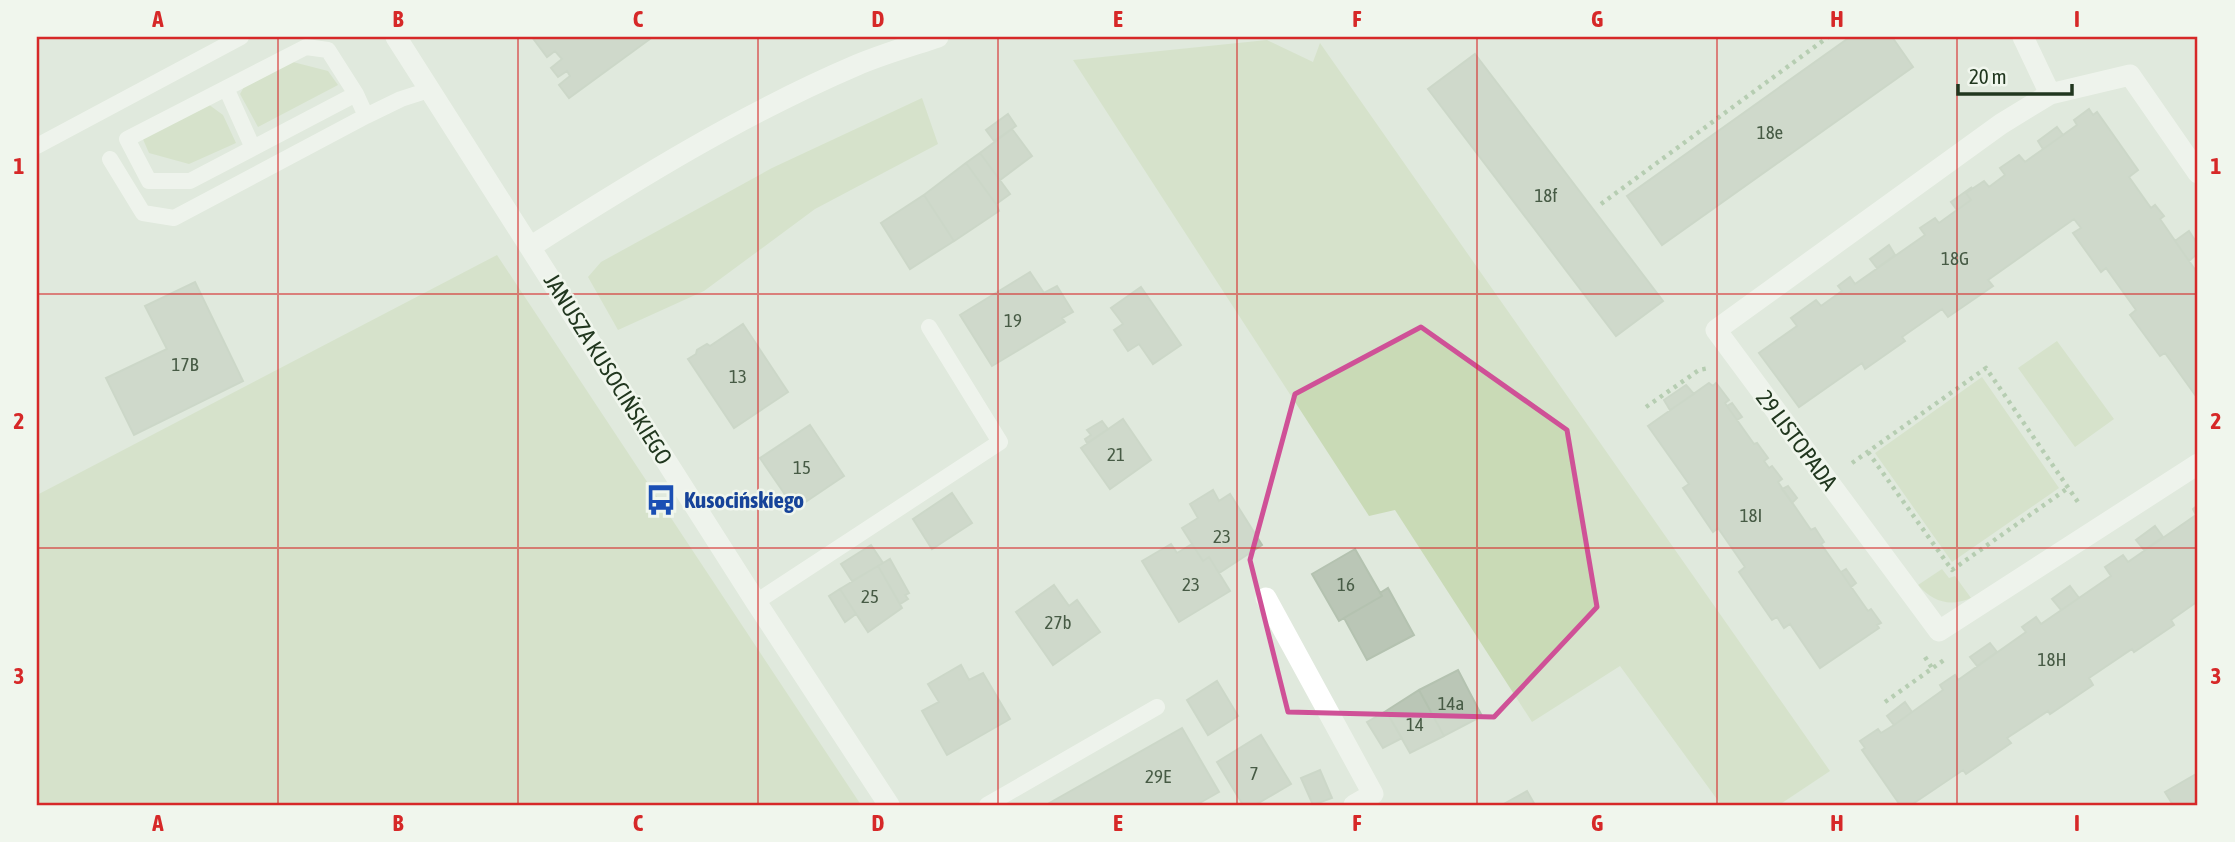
<svg xmlns="http://www.w3.org/2000/svg" width="2235" height="842" viewBox="0 0 2235 842" font-family="'Asap Condensed',sans-serif">
<style>
.green{fill:#c9dab6}
.building{fill:#bac6b6;stroke:#b4c2b0;stroke-width:2}
.lines{fill:none;stroke-linecap:round;stroke-linejoin:round}
.path{stroke:#84ac7e;stroke-width:4.5;stroke-dasharray:3.5 5;stroke-linecap:butt}
.service{stroke:#fff;stroke-width:16}
.minor{stroke:#fff;stroke-width:21}
.marked{fill:none;stroke:#cf5197;stroke-width:5;stroke-linejoin:round}
.grid{fill:none;stroke:#d62828;stroke-width:2;stroke-opacity:0.55}
.labels{text-anchor:middle;dominant-baseline:central;stroke-width:5;stroke-linejoin:round;paint-order:stroke}
.number-label{font-size:19px;fill:#475b45}
.street-label{font-size:23px;fill:#21371f;stroke:#f0f6ed}
.transit-label{font-size:23px;font-weight:bold;fill:#164399;stroke:#f0f6ed;text-anchor:start}
.neatline{fill:none;stroke:#d62828;stroke-width:2.5}
.grid-label{font-size:23px;text-anchor:middle;font-weight:bold;fill:#d62828}
</style>
<rect width="100%" height="100%" fill="#e0e9dd"/>
<path class="green" d="M 1267,40 L 1313,62 L 1320,43 L 1830,771 L 1779,805 L 1716,805 L 1719,802 L 1620,666 L 1532,722 L 1395,510 L 1369,516 L 1073,60 Z
M 289,61 L 328,71 L 338,85 L 258,127 L 240,94 L 245,85 Z
M 922,98 L 938,144 L 815,209 L 704,291 L 618,330 L 588,277 L 601,262 L 772,168 Z
M 208,104 L 223,115 L 236,143 L 189,164 L 149,153 L 142,137 Z
M 497,255 L 861,805 L 37,805 L 37,495 Z
M 2057,341 L 2114,419 L 2075,447 L 2018,368 Z
M 1982,377 L 2059,488 L 1952,562 L 1875,453 Z
M 1942,569 L 1949,578 L 1955,576 L 1971,598 C 1950,607 1933,602 1918,585 Z"/>
<path class="building" d="M 532,37 L 648,37 L 650,39 L 569,98 L 559,85 L 570,76 L 567,71 L 558,77 L 551,68 L 562,59 L 555,51 L 547,57 Z
M 1850,37 L 1892,37 L 1913,67 L 1662,245 L 1627,196 Z
M 1475,54 L 1663,301 L 1616,336 L 1428,89 Z
M 2089,109 L 2093,115 L 2097,112 L 2138,170 L 2129,177 L 2151,208 L 2155,205 L 2164,216 L 2160,219 L 2198,274 L 2198,399 L 2165,353 L 2160,356 L 2130,315 L 2136,310 L 2106,268 L 2101,272 L 2073,233 L 2081,228 L 2074,219 L 1988,280 L 1993,286 L 1948,317 L 1942,309 L 1902,337 L 1905,341 L 1865,369 L 1862,363 L 1799,407 L 1759,353 L 1797,326 L 1791,318 L 1816,300 L 1821,306 L 1842,291 L 1838,286 L 1850,277 L 1855,284 L 1925,235 L 1920,228 L 1935,218 L 1939,223 L 1957,210 L 1971,200 L 1966,193 L 1984,181 L 1989,187 L 2005,175 L 2000,168 L 2019,155 L 2025,162 L 2077,125 L 2074,120 Z
M 1008,114 L 1016,126 L 994,141 L 986,130 Z
M 2057,127 L 2063,135 L 2043,149 L 2038,141 Z
M 1012,129 L 1032,156 L 1000,180 L 980,153 Z
M 980,153 L 1010,194 L 996,204 L 966,163 Z
M 966,163 L 996,204 L 999,211 L 954,241 L 924,195 Z
M 1972,187 L 1966,193 L 1971,200 L 1957,210 L 1951,202 Z
M 924,195 L 954,241 L 910,269 L 881,223 Z
M 2189,231 L 2198,245 L 2198,253 L 2189,261 L 2175,241 Z
M 1889,245 L 1895,255 L 1877,268 L 1870,259 Z
M 1030,272 L 1044,293 L 1057,286 L 1073,312 L 1062,318 L 1065,322 L 992,366 L 960,315 Z
M 195,282 L 243,381 L 134,435 L 106,378 L 167,349 L 145,306 Z
M 1141,287 L 1181,345 L 1153,364 L 1139,344 L 1128,351 L 1114,330 L 1123,324 L 1111,308 Z
M 743,324 L 788,392 L 734,428 L 688,359 L 696,354 L 697,350 L 707,344 L 710,346 Z
M 1709,383 L 1713,386 L 1716,383 L 1729,400 L 1725,403 L 1727,406 L 1754,444 L 1757,443 L 1768,458 L 1764,461 L 1769,468 L 1772,466 L 1782,479 L 1778,482 L 1811,530 L 1815,528 L 1824,542 L 1821,544 L 1868,611 L 1871,609 L 1881,623 L 1877,625 L 1879,628 L 1820,668 L 1790,624 L 1784,628 L 1777,617 L 1772,620 L 1739,572 L 1745,567 L 1718,528 L 1713,532 L 1683,488 L 1689,484 L 1648,426 Z
M 1686,385 L 1694,394 L 1670,410 L 1664,400 Z
M 1732,403 L 1742,417 L 1737,420 L 1727,406 Z
M 1123,419 L 1151,460 L 1110,489 L 1081,448 Z
M 1102,421 L 1108,429 L 1087,443 L 1085,439 L 1091,435 L 1087,430 Z
M 810,425 L 844,476 L 795,509 L 760,458 Z
M 1788,486 L 1797,498 L 1792,503 L 1782,489 Z
M 1213,490 L 1219,501 L 1230,494 L 1262,545 L 1219,573 L 1209,557 L 1203,561 L 1182,528 L 1198,518 L 1190,504 Z
M 952,493 L 972,523 L 932,549 L 913,519 Z
M 2198,505 L 2198,601 L 2171,620 L 2174,625 L 2134,652 L 2132,649 L 2089,678 L 2093,685 L 2050,714 L 2048,711 L 2007,738 L 2011,743 L 1966,774 L 1963,770 L 1911,805 L 1900,805 L 1862,750 L 1865,748 L 1860,741 L 1878,729 L 1881,733 L 1894,725 L 1943,690 L 1940,685 L 1955,675 L 1958,680 L 2026,632 L 2022,627 L 2036,617 L 2041,624 L 2111,576 L 2105,567 L 2123,555 L 2128,562 L 2196,515 L 2193,509 Z
M 2155,526 L 2163,537 L 2144,550 L 2136,540 Z
M 1171,544 L 1177,553 L 1192,544 L 1203,561 L 1209,557 L 1230,591 L 1179,622 L 1142,561 Z
M 871,545 L 883,563 L 852,581 L 841,564 Z
M 1355,549 L 1382,596 L 1339,621 L 1312,574 Z
M 890,559 L 909,593 L 905,595 L 908,599 L 900,604 L 878,566 Z
M 878,566 L 902,608 L 868,632 L 840,589 Z
M 1846,569 L 1856,583 L 1851,587 L 1841,572 Z
M 1054,585 L 1069,606 L 1077,600 L 1100,632 L 1053,665 L 1016,612 Z
M 2070,586 L 2079,598 L 2061,610 L 2052,599 Z
M 1388,588 L 1414,635 L 1367,660 L 1344,618 L 1382,596 L 1380,593 Z
M 840,589 L 856,614 L 845,622 L 829,596 Z
M 1990,643 L 1997,652 L 1977,666 L 1970,657 Z
M 961,665 L 969,680 L 983,673 L 1010,719 L 947,755 L 922,711 L 939,702 L 928,684 Z
M 1458,670 L 1482,716 L 1444,736 L 1419,690 Z
M 1217,681 L 1238,716 L 1208,735 L 1187,700 Z
M 1419,690 L 1444,736 L 1410,753 L 1386,711 Z
M 1905,702 L 1912,712 L 1894,725 L 1887,716 Z
M 1386,711 L 1402,738 L 1383,748 L 1367,722 Z
M 1182,728 L 1219,792 L 1196,805 L 1046,805 Z
M 1261,735 L 1291,784 L 1255,805 L 1243,805 L 1217,762 Z
M 1320,770 L 1332,798 L 1313,805 L 1301,778 Z
M 2198,773 L 2198,805 L 2173,805 L 2165,792 Z
M 1527,791 L 1535,805 L 1502,805 Z"/>
<g class="lines">
<path class="path" d="M 1601,204 L 1828,37
M 1646,407 L 1699,370 L 1709,368
M 1868,452 L 1952,570 L 2068,488
M 1852,463 L 1986,368 L 2080,505
M 1925,657 L 1932,668
M 1885,702 L 1944,660"/>
<path class="service" d="M 226,88 L 253,148
M 356,94 L 190,181 L 149,181 L 127,139 L 306,47 L 328,50 L 356,94 L 366,116
M 37,146 L 241,37
M 110,159 L 143,213 L 174,218 L 366,116 L 401,99 L 429,90
M 756,602 L 1000,442 L 929,327
M 987,805 L 1157,707"/>
<path class="minor" d="M 396,37 L 756,602 L 889,805
M 2023,37 L 2050,94 L 2130,75 L 2198,173
M 2050,94 L 2001,124 L 1716,330 L 1939,631 L 2198,464
M 530,247 C 636,180 742,114 857,65 C 883,54 911,46 938,37
M 1266,598 L 1373,794 L 1354,805"/>
</g>
<path d="M0 0H2235V842H0ZM 1421,327 L 1567,430 L 1597,607 L 1494,717 L 1288,712 L 1250,560 L 1295,394 Z" fill="#e0e9dd" fill-opacity=".55" fill-rule="evenodd"/>
<path class="marked" d="M 1421,327 L 1567,430 L 1597,607 L 1494,717 L 1288,712 L 1250,560 L 1295,394 Z"/>
<path class="grid" d="M 278,37 L 278,805M 518,37 L 518,805M 758,37 L 758,805M 998,37 L 998,805M 1237,37 L 1237,805M 1477,37 L 1477,805M 1717,37 L 1717,805M 1957,37 L 1957,805M 37,294 L 2198,294M 37,548 L 2198,548"/>
<defs>
<symbol id="bus-bare" viewBox="-9 -9 18 18"><path d="M-5-6H5V4H4V6H2V4H-2V6H-4V4H-5ZM-3.5-4V0h7V-4ZM-3.5 1.2v1.5H-2V1.2ZM2 1.2v1.5H3.5V1.2Z" fill="#1a4fb4" stroke="#f0f6ed" stroke-width="2.5" paint-order="stroke"/></symbol>
</defs>
<g fill-rule="evenodd">
<use href="#bus-bare" x="639" y="478" width="44" height="44"/>
</g>
<g class="labels">
<g class="number-label">
<text x="1770" y="132">18e</text>
<text x="1546" y="195">18f</text>
<text x="1955" y="258">18G</text>
<text x="1013" y="320">19</text>
<text x="185" y="364">17B</text>
<text x="738" y="376">13</text>
<text x="1116" y="454">21</text>
<text x="802" y="467">15</text>
<text x="1751" y="515">18I</text>
<text x="1222" y="536">23</text>
<text x="1191" y="584">23</text>
<text x="1346" y="584">16</text>
<text x="870" y="596">25</text>
<text x="1058" y="622">27b</text>
<text x="2052" y="659">18H</text>
<text x="1451" y="703">14a</text>
<text x="1415" y="724">14</text>
<text x="1254" y="773">7</text>
<text x="1158" y="776">29E</text>
</g>
<g class="street-label">
<text transform="translate(608 369) rotate(58)">JANUSZA KUSOCIŃSKIEGO</text>
<text transform="translate(1797 440) rotate(53)">29 LISTOPADA</text>
</g>
<g class="transit-label">
<text x="684" y="500">Kusocińskiego</text>
</g>
</g>
<rect width="2235" height="842" fill="none" stroke="#f0f6ed" stroke-width="77"/>
<path d="M1958 84v10h114v-10" fill="none" stroke="#21371f" stroke-width="3.5"/>
<text x="1969" y="84" font-size="21" fill="#21371f" stroke="#f0f6ed" stroke-width="5" paint-order="stroke">20 m</text>
<rect x="38" y="38" width="2158" height="766" class="neatline"/>
<g class="grid-label">
<text x="158" y="27">A</text>
<text x="398" y="27">B</text>
<text x="638" y="27">C</text>
<text x="878" y="27">D</text>
<text x="1118" y="27">E</text>
<text x="1357" y="27">F</text>
<text x="1597" y="27">G</text>
<text x="1837" y="27">H</text>
<text x="2077" y="27">I</text>
<text x="19" y="174">1</text>
<text x="2216" y="174">1</text>
<text x="19" y="429">2</text>
<text x="2216" y="429">2</text>
<text x="19" y="684">3</text>
<text x="2216" y="684">3</text>
<text x="158" y="831">A</text>
<text x="398" y="831">B</text>
<text x="638" y="831">C</text>
<text x="878" y="831">D</text>
<text x="1118" y="831">E</text>
<text x="1357" y="831">F</text>
<text x="1597" y="831">G</text>
<text x="1837" y="831">H</text>
<text x="2077" y="831">I</text>
</g>
</svg>
